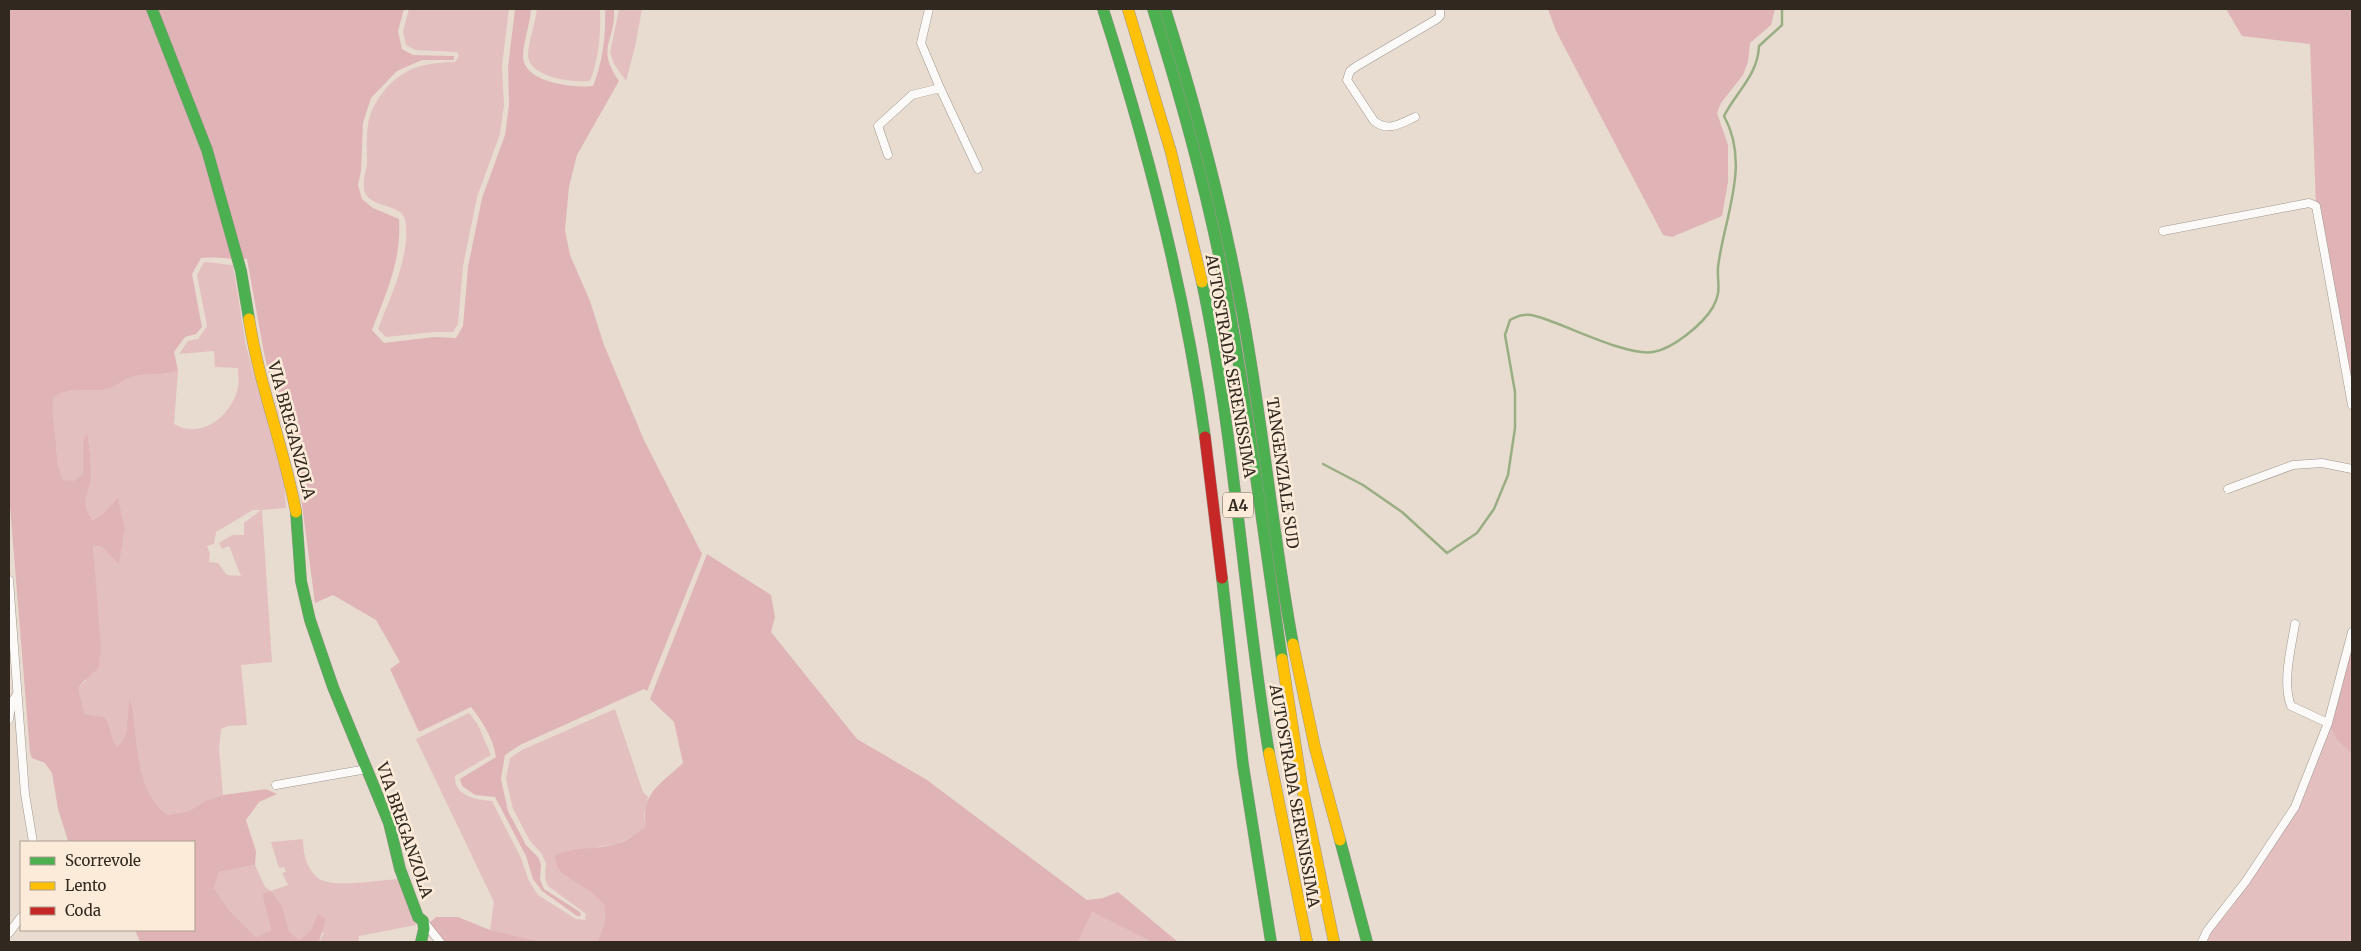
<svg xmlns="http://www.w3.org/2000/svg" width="2361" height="951" viewBox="0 0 2361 951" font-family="Merriweather,serif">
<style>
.green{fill:#e3bfc0;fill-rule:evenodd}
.forest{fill:#e0b4b7}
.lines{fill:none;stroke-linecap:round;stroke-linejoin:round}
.stream{stroke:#9aae84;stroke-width:2.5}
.street-casing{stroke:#9f968d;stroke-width:9}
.fast-casing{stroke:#9f968d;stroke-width:12}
.slow-casing{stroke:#9f968d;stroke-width:12}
.jam-casing{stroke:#9f968d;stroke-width:12}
.street{stroke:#fcfaf8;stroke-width:8}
.fast{stroke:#4caf50;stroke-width:11}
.slow{stroke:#ffc107;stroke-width:11}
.jam{stroke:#c62828;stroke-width:11}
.labels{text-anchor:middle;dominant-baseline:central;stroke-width:5;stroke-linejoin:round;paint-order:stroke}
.shield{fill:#fcebd8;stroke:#6e6357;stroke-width:1}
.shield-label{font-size:15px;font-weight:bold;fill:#312920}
.street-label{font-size:16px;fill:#312920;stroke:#fcebd8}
</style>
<rect width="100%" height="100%" fill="#e8dcd0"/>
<path class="green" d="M 409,9 L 509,9 L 502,66 L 504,105 L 500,134 L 477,197 L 463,266 L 458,324 L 453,332 L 434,332 L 386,337 L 378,329 C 390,298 412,252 405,219 C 401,205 375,207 367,196 C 360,187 366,173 367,163 C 367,150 366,137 368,125 C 372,98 397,70 425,65 C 434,63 445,62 455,62 L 459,56 L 457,52 L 415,50 L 406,45 L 403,31 Z
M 537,9 L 600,9 C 601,33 599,58 590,81 C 573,83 528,77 528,55 C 529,40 535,24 537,9 Z
M 619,9 L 642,9 L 635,47 L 626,81 L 614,64 L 610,53 Z
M 204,262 C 215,262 223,265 233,265 L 246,346 L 284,483 L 286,508 L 262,510 L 272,662 L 241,665 L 247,725 L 228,726 L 221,729 L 219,748 L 223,795 L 205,801 L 189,811 L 167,815 C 137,792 137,744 133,709 L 129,699 L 126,735 L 118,748 C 111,741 113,727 104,717 L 85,714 C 81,701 72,690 86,681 L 96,596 L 93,545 L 101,546 L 119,563 L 125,529 L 118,499 L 103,514 L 91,520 C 77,495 90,497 91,474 C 91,461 90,447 87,434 L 83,474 L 73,481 L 63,481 C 56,465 57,450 55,433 C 54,419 51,410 54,396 C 71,386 85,392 104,390 C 114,389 122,380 132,377 C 148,372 164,377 178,370 L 174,424 C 202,440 231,416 238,388 C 239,382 238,374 238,368 L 215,367 L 214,351 L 179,354 L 188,341 L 198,339 L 207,326 L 197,275 ZM 253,510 L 261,510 L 244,523 L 244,535 L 232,535 L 219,543 L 222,549 L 229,546 L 241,576 L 227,575 L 218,563 L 209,562 L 210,554 L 207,546 L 214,544 L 216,532 Z
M 615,709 L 643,792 L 648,797 L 644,815 L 646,826 L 636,834 L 617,844 L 596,847 L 565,876 L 590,890 L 604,905 L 605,923 L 597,942 L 544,942 L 490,930 L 494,902 L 416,739 L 469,713 L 478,725 L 491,755 L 455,776 C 454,796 476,800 492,801 L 521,858 L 529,881 L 538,895 L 576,919 L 585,920 L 586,914 L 548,886 L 545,878 L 546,864 L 542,854 L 530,841 L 513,809 L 506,779 L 510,758 L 522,750 Z
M 2328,723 L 2336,739 L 2352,754 L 2352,942 L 2202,942 L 2295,807 Z
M 303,839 C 303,855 308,875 324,881 C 338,887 382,880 398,879 L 416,925 L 359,936 L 358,942 L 319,942 L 324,933 L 311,930 L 299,940 L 289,931 L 283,908 L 262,894 L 271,930 L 256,937 L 229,910 L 214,888 L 219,872 L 255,865 L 265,887 L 271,891 L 288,885 L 282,873 L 286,872 L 284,867 L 279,868 L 271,842 Z
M 1092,912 L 1152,942 L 1078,942 Z"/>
<path class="forest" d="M 9,9 L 404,9 L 398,31 L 402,49 L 413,55 L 454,56 L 454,60 L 422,60 L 397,71 L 371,98 L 363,123 L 361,171 L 358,185 L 362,199 L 373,208 L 399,219 C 402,259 386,294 372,330 L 384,343 L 434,337 L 456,338 L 463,326 L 468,267 L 482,198 L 505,135 L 509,105 L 508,67 L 515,9 L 531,9 C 530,24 524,40 523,55 C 522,83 573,88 593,86 C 603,61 606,35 605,9 L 614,9 C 616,42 595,47 619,81 L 577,155 L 569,187 L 565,230 L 570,255 L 590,301 L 604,345 L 644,440 L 702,554 L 647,691 L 644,689 L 520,745 L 505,755 L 501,779 L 508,811 L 526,845 L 538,857 L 541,865 L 540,879 L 544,889 L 580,912 L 581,916 L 577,916 L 542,891 L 533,879 L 526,856 L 495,797 L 475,795 L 462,786 L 460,779 L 496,757 C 493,738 483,722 471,707 L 419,732 L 390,669 L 400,662 L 376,620 L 333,595 L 315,603 L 298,475 L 278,413 L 264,353 L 247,259 C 231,260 217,256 201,258 L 192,274 L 202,327 L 196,334 L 185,337 L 174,352 L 178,370 C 164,377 148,372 132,377 C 122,380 114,389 104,390 C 84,392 71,386 54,397 C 51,410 54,419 55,433 C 57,449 56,465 63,480 L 73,481 L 83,474 L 83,443 L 87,433 C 90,447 91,461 91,476 C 90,496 78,499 92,520 L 103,514 L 118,498 L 125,529 L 119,564 L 101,546 L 93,546 L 101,649 L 99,667 C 76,691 75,681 85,714 L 104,717 C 113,727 111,742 118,747 L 126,735 L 129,698 L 133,709 C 137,744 137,792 167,815 L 189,811 L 205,801 L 223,795 L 266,789 L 277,794 L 259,802 L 246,820 L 256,851 L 255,865 L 219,872 L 214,888 L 229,910 L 256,937 L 271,930 L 262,894 L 271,891 L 283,908 L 289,931 L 299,940 L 311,930 L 318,914 L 326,919 L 319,942 L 140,942 L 135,930 L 194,930 L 194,842 L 68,841 L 58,809 L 52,773 L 45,763 L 32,758 L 30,753 L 9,494 Z
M 1548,9 L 1775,9 L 1771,25 L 1750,43 L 1748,62 L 1743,75 L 1721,103 L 1717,113 L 1728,145 L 1728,182 L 1722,216 L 1672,237 L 1663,235 L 1556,31 Z
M 2226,9 L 2352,9 L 2352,405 L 2316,206 L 2310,44 L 2242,36 Z
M 707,554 L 771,595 L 775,617 L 771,632 L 857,739 L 927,780 L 1087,900 L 1103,898 L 1118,892 L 1178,942 L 1152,942 L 1092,912 L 1078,942 L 597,942 L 605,923 L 604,905 C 599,900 595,895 590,891 C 577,881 555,876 555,856 C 574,846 595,850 616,844 C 627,841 637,833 646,826 C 640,793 662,783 683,763 L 674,722 L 650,699 Z
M 2352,632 L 2352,754 L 2336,739 L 2328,723 Z
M 436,917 L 458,917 L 490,930 L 544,942 L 440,942 L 427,925 Z"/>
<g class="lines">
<path class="stream" d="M 1323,464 L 1363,485 L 1402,512 L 1447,553 L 1477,533 L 1494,509 L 1508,475 L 1515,428 L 1515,392 L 1505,335 L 1510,320 C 1514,318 1519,315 1524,315 C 1532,313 1545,319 1553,322 C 1578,331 1630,356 1653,352 C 1673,349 1703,324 1713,307 C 1722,291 1717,284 1718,267 C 1724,217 1751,165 1724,116 C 1736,92 1758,75 1759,46 L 1782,25 L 1782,9"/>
<defs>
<path id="street" d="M 940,88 L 978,169
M 1415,117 C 1400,124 1388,132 1374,121 L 1347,80 L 1350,71 L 1357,66 L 1437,19 L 1440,16 L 1440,9
M 888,155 L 878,126 L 912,95 L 940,88 L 921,43 L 929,9
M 2163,231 L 2309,203 L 2316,206 L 2352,405
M 2228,489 L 2293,465 L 2322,463 L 2352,469
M 9,580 L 25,794 L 33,842
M 2295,624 C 2291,649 2282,682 2291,706 L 2328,723
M 9,719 L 12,702 L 17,694
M 276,785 L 367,769
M 424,922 L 440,942
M 9,933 L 21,917
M 2202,942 L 2207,931 L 2246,881 L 2295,807 L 2328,723 L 2352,632"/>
<path id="fast" d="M 152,9 L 207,150 L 241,271 L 249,319
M 1103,9 C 1148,149 1185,291 1205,437
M 1153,9 C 1181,98 1206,188 1224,280 C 1248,406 1263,533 1282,659
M 1165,9 C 1197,110 1224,212 1243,316 C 1263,425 1273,536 1293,644
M 1202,282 C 1235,438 1243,596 1269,753
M 296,512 L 301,581 L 310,620 L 333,687 L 389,823 L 400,869 L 418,917 L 423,921 L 424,929 L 421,942
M 1222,578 L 1243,765 L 1271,942
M 1340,840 L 1367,942"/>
<path id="slow" d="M 1128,9 L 1171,152 L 1202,282
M 249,319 C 259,385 284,447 296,512
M 1293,644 L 1315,748 L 1340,840
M 1282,659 L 1302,787 L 1334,942
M 1269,753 L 1307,942"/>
<path id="jam" d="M 1205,437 L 1222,578"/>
</defs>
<use href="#street" class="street-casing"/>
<use href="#fast" class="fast-casing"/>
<use href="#slow" class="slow-casing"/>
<use href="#jam" class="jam-casing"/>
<use href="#street" class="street"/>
<use href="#fast" class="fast"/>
<use href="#slow" class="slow"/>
<use href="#jam" class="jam"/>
</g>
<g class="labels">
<rect class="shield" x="1223" y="492.5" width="30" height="25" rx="4"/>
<g class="shield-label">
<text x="1238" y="505">A4</text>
</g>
<g class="street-label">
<text transform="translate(1231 366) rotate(80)">AUTOSTRADA SERENISSIMA</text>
<text transform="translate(292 430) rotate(75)">VIA BREGANZOLA</text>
<text transform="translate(1283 473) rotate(82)">TANGENZIALE SUD</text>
<text transform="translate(1295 796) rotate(80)">AUTOSTRADA SERENISSIMA</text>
<text transform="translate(405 830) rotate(71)">VIA BREGANZOLA</text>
</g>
</g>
<rect width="2361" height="951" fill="none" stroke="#312920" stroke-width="20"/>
<rect x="20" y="841" width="175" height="90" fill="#fcebd8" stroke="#ab9d8e"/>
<rect x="30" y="857" width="25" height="8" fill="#4caf50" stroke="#ab9d8e"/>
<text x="65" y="866" font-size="15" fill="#312920">Scorrevole</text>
<rect x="30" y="882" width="25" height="8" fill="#ffc107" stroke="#ab9d8e"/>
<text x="65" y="891" font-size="15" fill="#312920">Lento</text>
<rect x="30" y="907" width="25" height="8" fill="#c62828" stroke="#ab9d8e"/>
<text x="65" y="916" font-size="15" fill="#312920">Coda</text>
</svg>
